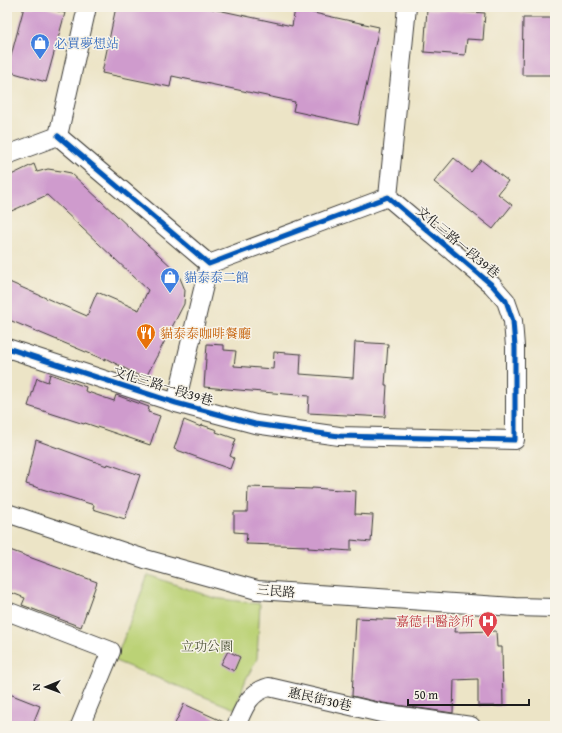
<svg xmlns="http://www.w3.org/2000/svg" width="562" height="733" viewBox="0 0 562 733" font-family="'Gentium Book Plus','Noto Serif TC',serif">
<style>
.green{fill:#bbd276;stroke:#6c7749}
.building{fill:#cf9bcd}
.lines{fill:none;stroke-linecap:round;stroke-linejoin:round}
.minor-casing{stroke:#3b3a36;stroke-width:20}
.minor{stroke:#fff;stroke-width:18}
.cycleway-casing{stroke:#f7f3e8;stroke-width:8}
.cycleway{stroke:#0057b8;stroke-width:5}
.labels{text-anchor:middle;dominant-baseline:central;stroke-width:3;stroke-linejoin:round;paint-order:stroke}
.shop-label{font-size:13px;fill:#366cbe;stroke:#f7f3e8;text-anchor:start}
.street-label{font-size:13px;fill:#1c1c1c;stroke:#f7f3e8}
.food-label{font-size:13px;fill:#c56008;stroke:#f7f3e8;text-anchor:start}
.health-label{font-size:13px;fill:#be3a42;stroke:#f7f3e8;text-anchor:end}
.park-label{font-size:13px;fill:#4c5337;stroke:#f7f3e8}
</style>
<rect width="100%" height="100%" fill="#f7f3e8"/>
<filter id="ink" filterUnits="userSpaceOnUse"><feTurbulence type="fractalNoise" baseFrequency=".025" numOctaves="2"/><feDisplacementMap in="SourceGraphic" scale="8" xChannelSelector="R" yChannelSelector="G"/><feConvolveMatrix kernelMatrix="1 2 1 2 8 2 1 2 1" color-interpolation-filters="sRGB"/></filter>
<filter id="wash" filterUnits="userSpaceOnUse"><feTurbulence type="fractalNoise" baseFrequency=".012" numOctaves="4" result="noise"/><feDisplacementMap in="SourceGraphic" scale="16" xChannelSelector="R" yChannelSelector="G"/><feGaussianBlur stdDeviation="0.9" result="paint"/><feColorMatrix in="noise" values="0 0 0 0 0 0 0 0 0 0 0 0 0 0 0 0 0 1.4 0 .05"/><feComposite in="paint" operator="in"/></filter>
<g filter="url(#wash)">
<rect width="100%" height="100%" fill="#ece4c6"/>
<path class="green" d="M 148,575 L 214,598 L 260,604 L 257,659 L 246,679 L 235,709 L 115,661 Z"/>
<g id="blocks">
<path class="building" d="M 24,7 L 44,7 L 65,13 L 46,82 L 7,71 Z
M 116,7 L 204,7 L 292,26 L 295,9 L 379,27 L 358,125 L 293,111 L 295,102 L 172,76 L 170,87 L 102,73 Z
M 427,9 L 485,13 L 483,40 L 467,39 L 465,55 L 424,52 Z
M 523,18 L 555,18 L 555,75 L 522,75 Z
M 454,158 L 471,172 L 481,160 L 508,181 L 498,194 L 512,205 L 493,229 L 434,182 Z
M 34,164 L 37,172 L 48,169 L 61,171 L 71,173 L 175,270 L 180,278 L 185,290 L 184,304 L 145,379 L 105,358 L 105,360 L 7,319 L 7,281 L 87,316 L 97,292 L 139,310 L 148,290 L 47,195 L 7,213 L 7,177 Z
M 355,342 L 388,344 L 385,385 L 387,385 L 385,417 L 308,413 L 309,396 L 204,387 L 207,344 L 224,345 L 224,350 L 236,351 L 234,366 L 273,369 L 274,352 L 301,354 L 300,374 L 353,378 Z
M 50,374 L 86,387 L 85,391 L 114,401 L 116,395 L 149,407 L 148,412 L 160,416 L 150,445 L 85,423 L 84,424 L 28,406 L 37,378 L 48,382 Z
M 184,420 L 201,427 L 202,425 L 217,430 L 216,432 L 236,439 L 230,456 L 234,458 L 230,469 L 174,449 Z
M 36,440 L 107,466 L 108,464 L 140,475 L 125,519 L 93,509 L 94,505 L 26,484 Z
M 248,487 L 312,489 L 312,488 L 356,491 L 355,514 L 373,515 L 371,542 L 351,540 L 351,551 L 308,548 L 308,546 L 246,544 L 247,533 L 234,532 L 234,512 L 247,512 Z
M 7,549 L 29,557 L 97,582 L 81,627 L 22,605 L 25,598 L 7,591 Z
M 356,618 L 456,622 L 455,632 L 496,631 L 497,647 L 502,647 L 503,706 L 478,706 L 478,679 L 454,680 L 453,713 L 383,703 L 352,696 Z
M 228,651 L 240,657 L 234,671 L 221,664 Z
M 7,693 L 40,706 L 32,726 L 7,726 Z
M 184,704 L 226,723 L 226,726 L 174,726 Z"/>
</g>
</g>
<g filter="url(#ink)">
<use href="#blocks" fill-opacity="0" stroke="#3b3a36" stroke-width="1"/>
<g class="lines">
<defs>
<path id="minor" d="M 7,155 L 58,136 L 87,7
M 388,197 L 407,7
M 7,348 L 176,403 L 255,424 L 339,436 L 515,440 L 515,347 L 513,321 L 506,301 L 492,285 L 388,197 L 209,264 L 58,136
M 176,403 L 209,264
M 7,513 L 145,559 L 257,590 L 515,607 L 555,608
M 7,611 L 111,651 L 80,726
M 236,726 C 244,708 248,693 269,687 L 381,713 L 471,726"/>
</defs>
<use href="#minor" class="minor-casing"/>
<use href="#minor" class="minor"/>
<defs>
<path id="cycleway" d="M 7,348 L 176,403 L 255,424 L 339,436 L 515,440 L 515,347 L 513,321 L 506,301 L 492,285 L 388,197 L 209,264 L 58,136"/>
</defs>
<use href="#cycleway" class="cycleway-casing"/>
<use href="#cycleway" class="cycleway"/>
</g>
</g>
<defs>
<symbol id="shop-pin" viewBox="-11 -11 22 30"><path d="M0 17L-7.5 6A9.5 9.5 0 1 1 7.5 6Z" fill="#3f7fe0" stroke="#f7f3e8"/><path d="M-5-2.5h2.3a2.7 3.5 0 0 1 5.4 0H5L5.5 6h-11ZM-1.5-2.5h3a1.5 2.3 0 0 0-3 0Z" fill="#fff"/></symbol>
<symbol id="restaurant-pin" viewBox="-11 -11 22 30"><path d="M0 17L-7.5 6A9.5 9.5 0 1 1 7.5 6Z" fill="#e8710a" stroke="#f7f3e8"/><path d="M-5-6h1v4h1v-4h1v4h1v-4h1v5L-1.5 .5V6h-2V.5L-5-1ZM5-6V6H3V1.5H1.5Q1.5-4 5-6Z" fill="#fff"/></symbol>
<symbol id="hospital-pin" viewBox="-11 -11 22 30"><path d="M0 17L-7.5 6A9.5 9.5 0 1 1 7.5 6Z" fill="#e0444e" stroke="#f7f3e8"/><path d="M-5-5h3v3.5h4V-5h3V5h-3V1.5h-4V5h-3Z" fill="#fff"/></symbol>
</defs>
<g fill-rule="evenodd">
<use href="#shop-pin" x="29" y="32" width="22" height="30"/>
<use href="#shop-pin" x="159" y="266" width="22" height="30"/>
<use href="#restaurant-pin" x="135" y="322" width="22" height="30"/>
<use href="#hospital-pin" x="477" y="610" width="22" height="30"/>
</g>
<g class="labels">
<g class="shop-label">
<text x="54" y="43">必買夢想站</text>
<text x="184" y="277">貓泰泰二館</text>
</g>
<g class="street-label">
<text transform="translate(458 242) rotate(40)">文化三路一段39巷</text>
<text transform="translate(163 386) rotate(17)">文化三路一段39巷</text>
<text transform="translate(276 591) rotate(5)">三民路</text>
<text transform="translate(320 699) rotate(13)">惠民街30巷</text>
</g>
<g class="food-label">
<text x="160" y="333">貓泰泰咖啡餐廳</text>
</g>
<g class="health-label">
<text x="474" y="621">嘉德中醫診所</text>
</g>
<g class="park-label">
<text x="207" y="646">立功公園</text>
</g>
</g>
<rect width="562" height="733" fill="none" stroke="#f7f3e8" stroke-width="24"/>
<g transform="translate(46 687) rotate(269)" stroke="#f7f3e8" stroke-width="3" paint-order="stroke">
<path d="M0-3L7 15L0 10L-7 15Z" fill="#1c1c1c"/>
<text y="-6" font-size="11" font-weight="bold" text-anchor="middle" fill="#1c1c1c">N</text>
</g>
<path d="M408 699v6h121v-6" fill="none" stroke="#1c1c1c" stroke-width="2"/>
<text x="414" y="699" font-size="12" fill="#1c1c1c" stroke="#f7f3e8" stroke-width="3" paint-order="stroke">50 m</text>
</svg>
